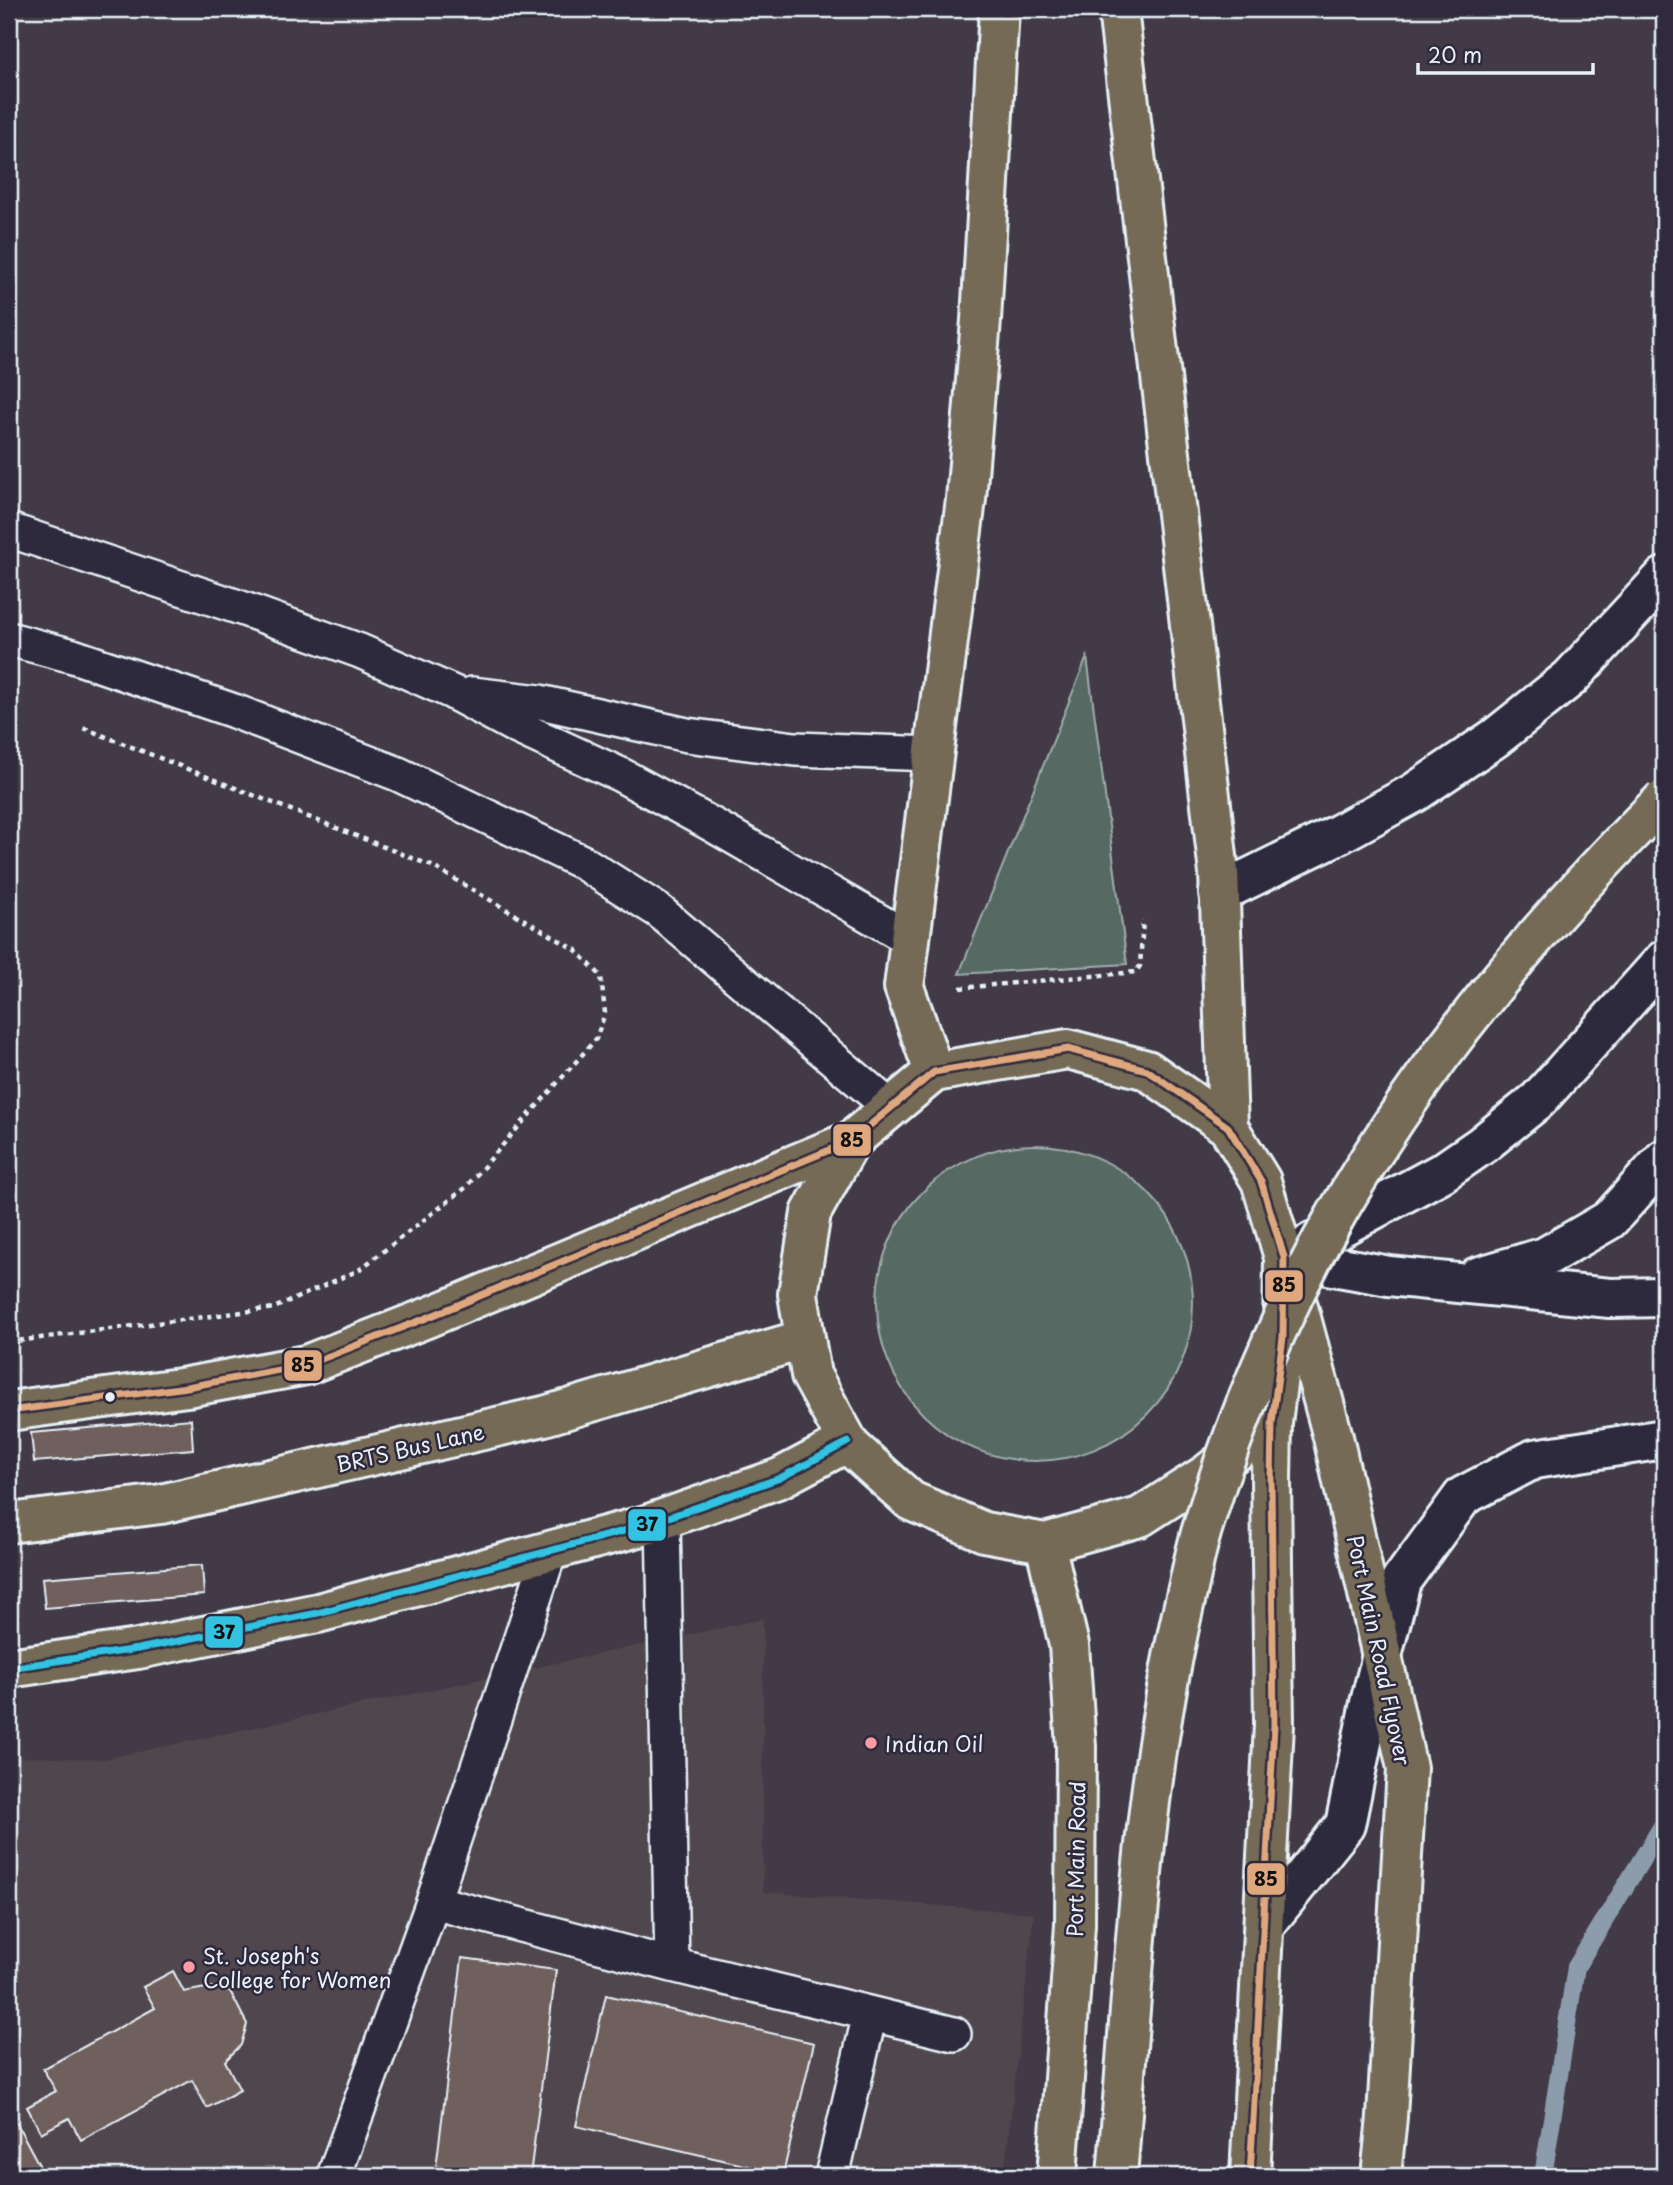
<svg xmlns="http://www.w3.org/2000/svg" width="1673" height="2185" viewBox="0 0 1673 2185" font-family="'Playpen Sans',sans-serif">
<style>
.built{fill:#50464e}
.green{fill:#576a64;stroke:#a0aeae;stroke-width:2}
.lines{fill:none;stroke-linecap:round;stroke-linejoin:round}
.stream{stroke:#8c9cac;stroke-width:18}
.building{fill:#6f615d;stroke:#e8f1f8;stroke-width:2}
.lane-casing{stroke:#e8f1f8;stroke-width:38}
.secondary-casing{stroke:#e8f1f8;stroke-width:44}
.primary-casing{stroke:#e8f1f8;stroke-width:44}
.path{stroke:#e8f1f8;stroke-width:4.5;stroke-dasharray:5 5;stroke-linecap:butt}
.lane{stroke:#2f2a3d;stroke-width:33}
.secondary{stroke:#2f2a3d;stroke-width:38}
.primary{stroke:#756a55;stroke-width:38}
.primary-bridge-casing{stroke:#e8f1f8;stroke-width:44;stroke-linecap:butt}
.primary-bridge{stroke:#756a55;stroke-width:38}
.bus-1-casing{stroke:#2f2a3d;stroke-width:12}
.bus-2-casing{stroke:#2f2a3d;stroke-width:12}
.bus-1{stroke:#dfa77e;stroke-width:7}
.bus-2{stroke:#33c2e2;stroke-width:7}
.bus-dot{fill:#e8f1f8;stroke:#2f2a3d;stroke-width:2.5}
.poi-dot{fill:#ff9aa2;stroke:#2f2a3d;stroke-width:2.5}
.labels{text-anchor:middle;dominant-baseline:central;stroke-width:5;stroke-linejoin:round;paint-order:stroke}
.street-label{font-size:21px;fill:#e8f1f8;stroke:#2f2a3d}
.poi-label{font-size:21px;fill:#e8f1f8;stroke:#2f2a3d;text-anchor:start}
.line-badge{stroke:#2f2a3d;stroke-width:2.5}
.pale-badge-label{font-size:19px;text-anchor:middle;font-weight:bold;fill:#111}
</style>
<rect width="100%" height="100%" fill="#423a47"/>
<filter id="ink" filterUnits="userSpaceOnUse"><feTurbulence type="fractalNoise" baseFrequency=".0143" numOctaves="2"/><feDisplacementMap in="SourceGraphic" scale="14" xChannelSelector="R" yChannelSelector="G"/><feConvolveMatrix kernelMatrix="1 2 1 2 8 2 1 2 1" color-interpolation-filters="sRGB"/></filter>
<g filter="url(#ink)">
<path class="built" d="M 763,1619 L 763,1892 L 1034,1913 L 1004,2176 L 9,2176 L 9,1757 L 105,1759 Z"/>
<path class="green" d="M 1087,657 L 1127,964 L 959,974 Z
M877 1303a158 158 0 1 1 316 0a158 158 0 1 1-316 0Z"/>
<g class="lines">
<path class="stream" d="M 1543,2176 L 1576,1967 L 1664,1823"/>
</g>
<path class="building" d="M 191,1419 L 193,1449 L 34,1462 L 31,1433 Z
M 202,1565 L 204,1595 L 45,1608 L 42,1578 Z
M 462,1958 L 556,1970 L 530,2176 L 435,2176 Z
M 173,1971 L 184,1992 L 211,1987 L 230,1991 L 247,2024 L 241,2045 L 225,2061 L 240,2090 L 207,2108 L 192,2080 L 81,2140 L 69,2118 L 41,2133 L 27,2107 L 56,2091 L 43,2069 L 155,2008 L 143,1987 Z
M 606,1995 L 814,2043 L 783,2174 L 576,2126 Z
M 9,2109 L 45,2176 L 9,2176 Z"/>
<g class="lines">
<defs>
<path id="lane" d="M 9,530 L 241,608 L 360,651 L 452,692 L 515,726 L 621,775 L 711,824 L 910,939
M 9,639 L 73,656 L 234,711 L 398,774 L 582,862 L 659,911 L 891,1108
M 472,694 L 540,702 L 687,735 L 795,749 L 934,754
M 663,1520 L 672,1965
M 433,1902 L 672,1965 L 954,2034
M 334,2176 L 433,1902 L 550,1551
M 832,2176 L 870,2014"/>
<path id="secondary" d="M 1219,893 L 1339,834 L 1414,793 L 1495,738 L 1570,678 L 1664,577
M 1311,1243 L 1443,1172 L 1482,1145 L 1538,1100 L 1664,960
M 1284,1257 L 1389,1276 L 1428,1280 L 1610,1298 L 1664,1297
M 1477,1277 L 1545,1257 L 1609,1220 L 1664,1159
M 1264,1926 L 1345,1825 L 1370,1703 L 1401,1581 L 1463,1496 L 1534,1459 L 1664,1439"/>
<path id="primary" d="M 1118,9 L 1219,873 L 1228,1127
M 934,1072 L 904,987 L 966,499 L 981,320 L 999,9
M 851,1141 L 811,1213 L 798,1294 L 811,1375 L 850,1446 L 911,1501 L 984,1532 L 1045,1543 L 1140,1517 L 1207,1474 L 1240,1448
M 1295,1296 L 1333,1437 L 1407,1768 L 1387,2117 L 1381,2176
M 9,1411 L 187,1387 L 306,1365 L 429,1317 L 851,1141 L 934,1072 L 1068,1049 L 1147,1070 L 1228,1127 L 1261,1181 L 1284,1257 L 1283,1337 L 1272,1423 L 1271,1479 L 1274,1725 L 1250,2176
M 9,1523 L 161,1504 L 544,1416 L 805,1339
M 1045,1543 L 1069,1645 L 1076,1747 L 1075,1925 L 1057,2176
M 9,1668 L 138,1649 L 318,1613 L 646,1525 L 780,1478 L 848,1442"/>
</defs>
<use href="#lane" class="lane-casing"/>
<use href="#secondary" class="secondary-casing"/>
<use href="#primary" class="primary-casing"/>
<path class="path" d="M 960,988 L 1136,972 L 1140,966 L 1143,920
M 9,1342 L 274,1308 L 359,1270 L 464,1189 L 596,1039 L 605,1013 L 601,976 L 576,950 L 432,866 L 79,726"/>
<use href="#lane" class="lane"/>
<use href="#secondary" class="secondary"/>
<use href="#primary" class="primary"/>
<defs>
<path id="primary-bridge" d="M 1117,2176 C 1133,1985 1141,1792 1184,1605 C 1191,1578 1195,1550 1204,1523 C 1234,1426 1274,1329 1322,1240 C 1411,1076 1533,930 1664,799"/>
</defs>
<use href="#primary-bridge" class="primary-bridge-casing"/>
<use href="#primary-bridge" class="primary-bridge"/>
<defs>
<path id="bus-1" d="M 9,1411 L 187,1387 L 306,1365 L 429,1317 L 851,1141 L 934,1072 L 1068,1049 L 1147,1070 L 1228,1127 L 1261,1181 L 1284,1257 L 1283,1337 L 1272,1423 L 1271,1479 L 1274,1725 L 1250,2176"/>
<path id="bus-2" d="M 9,1668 L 138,1649 L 318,1613 L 646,1525 L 780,1478 L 848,1442"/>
</defs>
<use href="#bus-1" class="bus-1-casing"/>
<use href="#bus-2" class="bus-2-casing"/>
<use href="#bus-1" class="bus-1"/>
<use href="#bus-2" class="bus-2"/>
</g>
</g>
<circle class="bus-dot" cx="110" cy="1397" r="6"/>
<g class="poi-dot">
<circle cx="871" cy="1743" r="7"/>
<circle cx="189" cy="1967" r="7"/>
</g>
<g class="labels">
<g class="street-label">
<text transform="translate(410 1447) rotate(-13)">BRTS Bus Lane</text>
<text transform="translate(1380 1650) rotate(78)">Port Main Road Flyover</text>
<text transform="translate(1075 1859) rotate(-89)">Port Main Road</text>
</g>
<g class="poi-label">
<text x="885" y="1743">Indian Oil</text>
<text x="203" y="1955">St. Joseph's<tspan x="203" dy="24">College for Women</tspan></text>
</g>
</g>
<g class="line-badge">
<rect x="832" y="1123" width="40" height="34" rx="7" fill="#dfa77e"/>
<rect x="1264" y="1269" width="40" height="34" rx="7" fill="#dfa77e"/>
<rect x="283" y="1349" width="40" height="33" rx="7" fill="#dfa77e"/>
<rect x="627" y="1508" width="40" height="34" rx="7" fill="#33c2e2"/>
<rect x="204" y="1615" width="40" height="34" rx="7" fill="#33c2e2"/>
<rect x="1246" y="1862" width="40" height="34" rx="7" fill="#dfa77e"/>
</g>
<g class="pale-badge-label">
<text x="852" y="1147">85</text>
<text x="1284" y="1292">85</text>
<text x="303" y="1372">85</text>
<text x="647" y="1531">37</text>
<text x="224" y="1639">37</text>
<text x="1266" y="1886">85</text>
</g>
<rect width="1673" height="2185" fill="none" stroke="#2f2a3d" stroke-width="35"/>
<rect x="18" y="18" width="1638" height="2150" fill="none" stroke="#e8f1f8" stroke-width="2.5" filter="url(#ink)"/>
<path d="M1418 63v10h175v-10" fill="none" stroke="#e8f1f8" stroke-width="3.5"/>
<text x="1428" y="63" font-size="21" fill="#e8f1f8" stroke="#2f2a3d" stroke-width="5" paint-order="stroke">20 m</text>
</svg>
